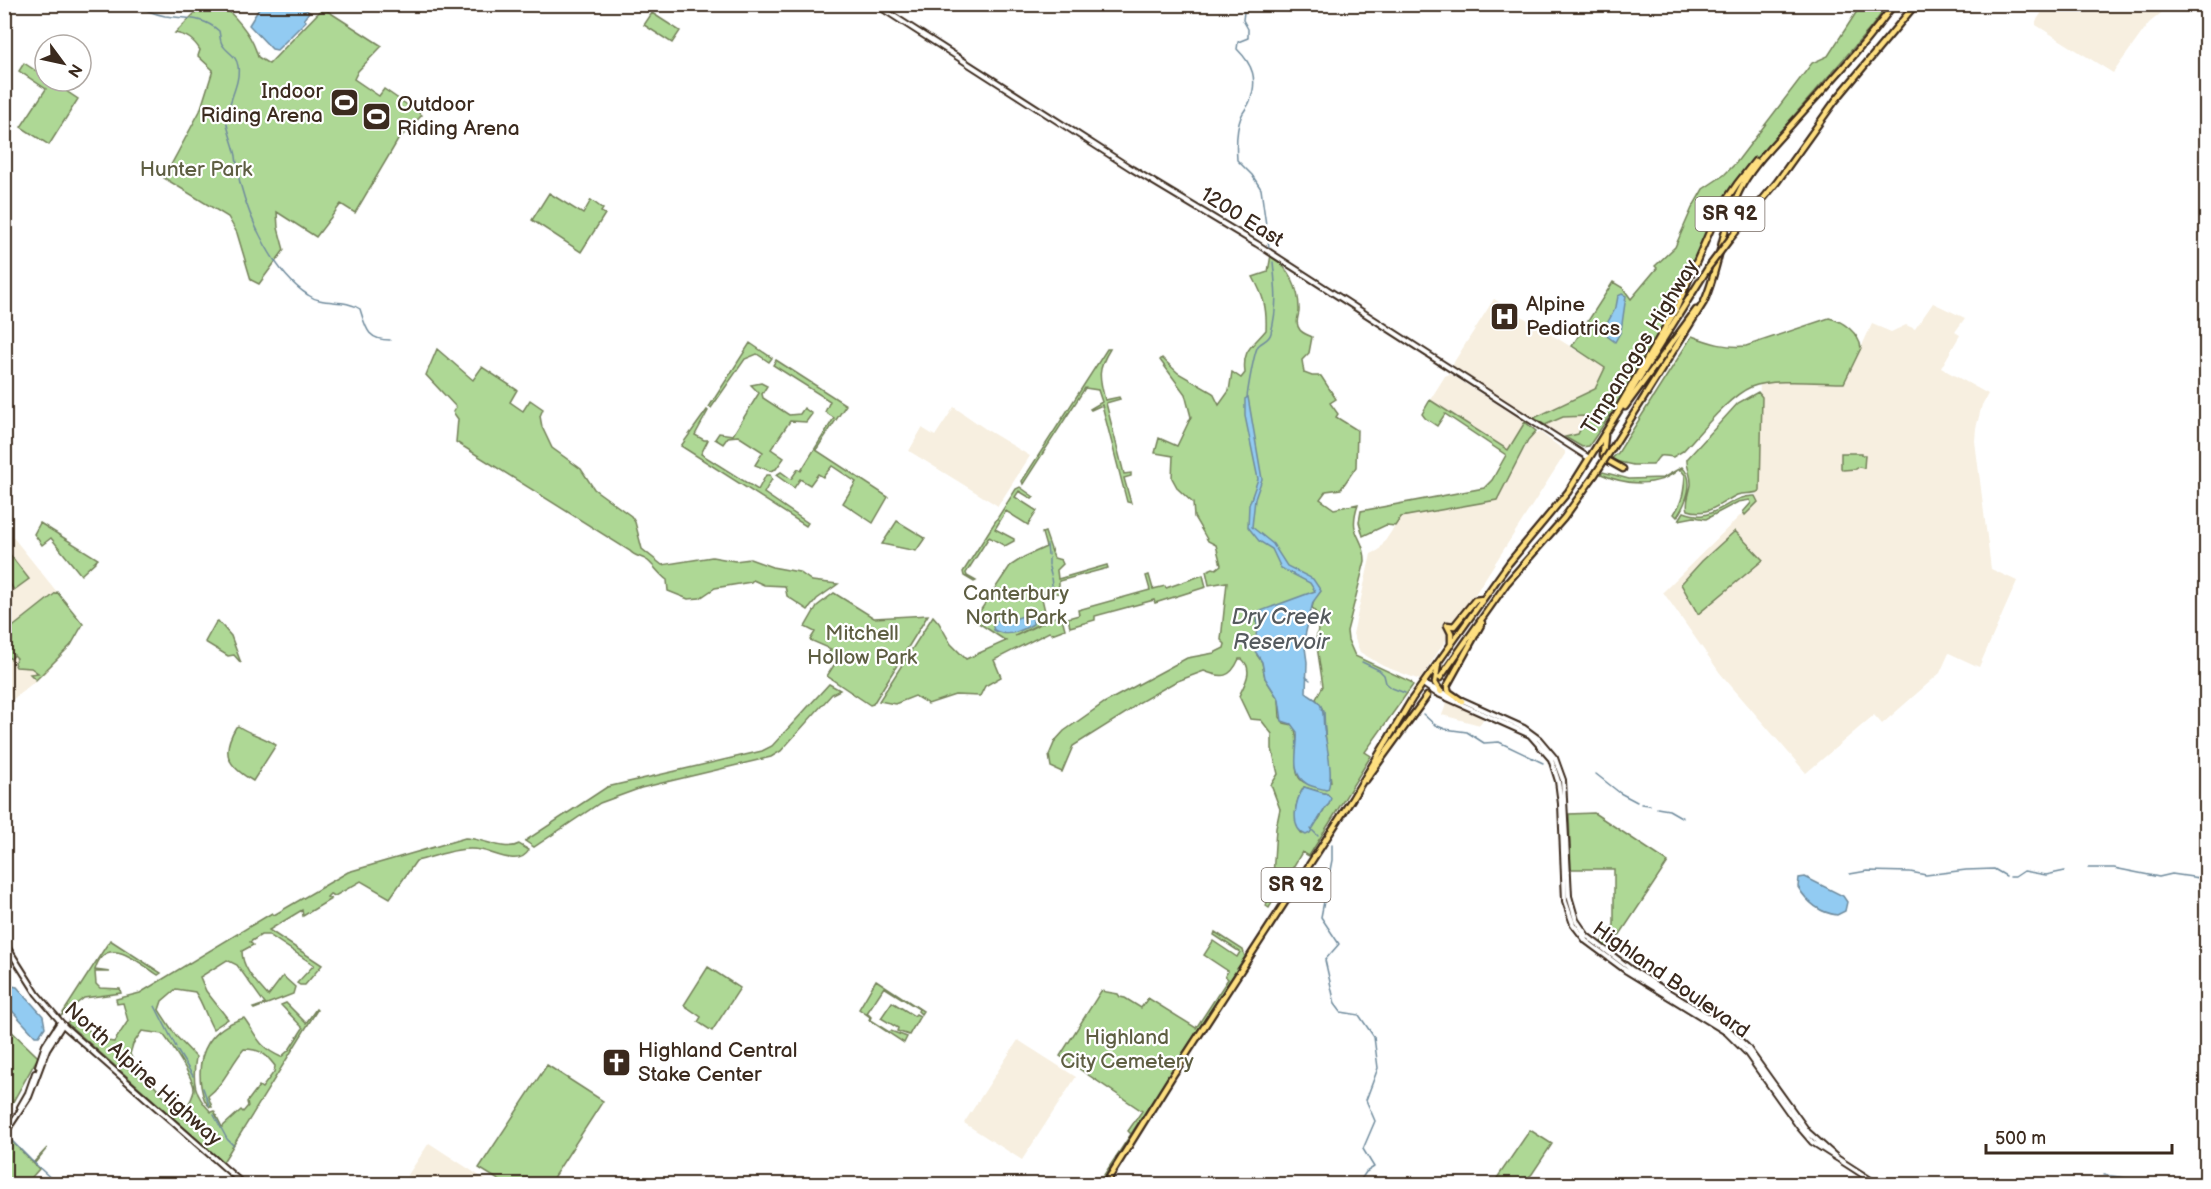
<svg xmlns="http://www.w3.org/2000/svg" width="2211" height="1189" viewBox="0 0 2211 1189" font-family="'Balsamiq Sans',sans-serif">
<style>
.built{fill:#f7efe0}
.green{fill:#aed895;stroke:#74815a;stroke-width:1.5;fill-rule:evenodd}
.water{fill:#92cbf2;stroke:#6f8b9d;stroke-width:1.5}
.lines{fill:none;stroke-linecap:round;stroke-linejoin:round}
.stream{stroke:#6f8b9d;stroke-width:1.5}
.secondary-casing{stroke:#3b2a1e;stroke-width:8}
.primary-casing{stroke:#3b2a1e;stroke-width:9}
.secondary{stroke:#fff;stroke-width:4}
.primary{stroke:#fedf80;stroke-width:4.5}
.primary-bridge-casing{stroke:#3b2a1e;stroke-width:9;stroke-linecap:butt}
.primary-bridge{stroke:#fedf80;stroke-width:4.5}
.labels{text-anchor:middle;dominant-baseline:central;stroke-width:4.5;stroke-linejoin:round;paint-order:stroke}
.shield{fill:#fff;stroke:#766a62;stroke-width:1.5}
.shield-label{font-size:20px;font-weight:bold;fill:#3b2a1e}
.poi-label{font-size:21px;fill:#3b2a1e;stroke:#fff;text-anchor:start}
.park-label{font-size:21px;fill:#5e5e42;stroke:#fff}
.street-label{font-size:21px;fill:#3b2a1e;stroke:#fff}
.water-label{font-size:22px;font-style:italic;fill:#555a5e;stroke:#fff}
</style>
<rect width="100%" height="100%" fill="#fff"/>
<filter id="ink" filterUnits="userSpaceOnUse"><feTurbulence type="fractalNoise" baseFrequency=".0167" numOctaves="2"/><feDisplacementMap in="SourceGraphic" scale="12" xChannelSelector="R" yChannelSelector="G"/><feConvolveMatrix kernelMatrix="1 2 1 2 8 2 1 2 1" color-interpolation-filters="sRGB"/></filter>
<g filter="url(#ink)">
<path class="built" d="M 2047,5 L 2171,5 L 2149,23 L 2113,73 L 2036,25 L 2036,21 Z
M 1494,299 L 1605,368 L 1595,389 L 1534,418 L 1455,369 L 1453,365 L 1454,362 Z
M 1933,303 L 1965,318 L 1955,332 L 1960,335 L 1941,368 L 1988,394 L 1982,405 L 1976,428 L 1975,441 L 1991,569 L 2017,581 L 1979,667 L 1949,653 L 1940,673 L 1882,724 L 1874,715 L 1806,773 L 1720,673 L 1663,592 L 1756,500 L 1760,380 L 1846,380 L 1872,324 L 1891,332 L 1906,325 L 1915,329 Z
M 1450,374 L 1525,422 L 1509,450 L 1430,400 L 1445,376 Z
M 954,407 L 987,430 L 1030,456 L 998,506 L 909,451 L 922,428 L 935,436 Z
M 1588,416 L 1578,434 L 1565,437 L 1545,425 L 1563,417 Z
M 1533,433 L 1541,433 L 1565,451 L 1565,454 L 1420,680 L 1383,666 L 1360,652 L 1353,634 L 1371,554 L 1379,550 L 1401,517 L 1497,500 Z
M 4,526 L 57,592 L 31,612 L 65,651 L 45,673 L 5,706 Z
M 1447,702 L 1484,717 L 1480,725 L 1442,715 Z
M 1018,1040 L 1076,1077 L 1022,1160 L 964,1123 Z
M 429,1143 L 492,1184 L 402,1184 Z"/>
<path class="green" d="M 204,4 L 222,5 C 238,19 253,37 258,57 L 269,64 L 323,8 L 382,46 L 358,71 L 354,79 L 379,96 L 384,89 L 422,115 L 398,140 L 355,213 L 341,204 L 316,237 L 277,212 L 278,228 L 284,250 L 259,284 L 251,280 L 237,233 L 228,217 L 164,178 L 200,111 L 213,70 L 198,56 L 200,50 C 194,40 187,35 175,33 Z
M 1861,5 L 1888,5 L 1869,30 L 1732,186 C 1706,226 1692,272 1671,314 C 1649,360 1618,403 1589,446 L 1582,447 L 1565,437 L 1578,434 L 1587,416 L 1563,417 L 1545,425 L 1534,418 L 1595,389 L 1605,368 L 1572,346 L 1613,282 L 1623,288 L 1631,299 L 1657,268 L 1655,266 L 1675,247 L 1692,208 L 1703,189 L 1724,175 L 1736,163 L 1812,63 L 1828,56 Z
M 652,13 L 680,31 L 672,43 L 644,25 Z
M 24,63 L 45,77 L 45,81 L 51,81 L 78,99 L 49,145 L 21,127 L 46,89 L 19,71 Z
M 549,193 L 583,214 L 591,200 L 603,209 L 601,212 L 605,214 L 581,252 L 532,220 Z
M 1271,255 C 1289,268 1300,289 1299,312 C 1298,318 1295,323 1300,330 C 1302,333 1308,335 1312,337 L 1309,353 L 1302,360 L 1304,373 L 1312,376 L 1321,376 L 1336,399 L 1330,403 L 1338,414 L 1336,417 L 1357,430 L 1356,467 L 1341,489 L 1326,491 L 1320,499 L 1334,509 L 1358,504 C 1347,537 1365,535 1365,561 L 1347,631 L 1348,640 L 1355,656 L 1411,682 L 1413,685 L 1365,752 L 1371,756 L 1309,856 L 1302,852 L 1269,908 L 1266,906 L 1273,877 L 1276,828 L 1280,809 L 1271,785 L 1278,774 L 1272,749 L 1272,734 L 1261,720 L 1250,719 L 1239,696 C 1245,683 1254,670 1242,659 L 1239,659 C 1230,679 1222,678 1204,671 L 1175,682 L 1138,703 L 1126,713 L 1073,746 L 1062,772 L 1051,767 L 1049,755 L 1055,741 L 1064,731 L 1104,703 L 1187,658 L 1214,653 L 1224,648 L 1225,644 L 1221,640 L 1227,582 L 1209,585 L 1206,571 L 1213,568 L 1216,569 L 1221,565 L 1216,545 L 1208,541 L 1204,534 L 1194,517 L 1193,503 L 1178,489 L 1172,478 L 1173,456 L 1155,453 L 1159,438 L 1177,446 L 1191,417 L 1185,394 L 1160,360 L 1162,358 L 1178,373 L 1213,393 L 1219,405 L 1229,391 L 1232,372 L 1241,378 L 1245,373 C 1242,349 1252,347 1266,330 C 1267,308 1264,297 1253,277 L 1268,272 ZM 1321,591 L 1314,599 L 1312,608 L 1320,618 L 1316,640 L 1323,686 L 1316,699 L 1322,708 L 1331,782 C 1276,795 1306,749 1293,725 L 1284,723 L 1280,717 L 1279,700 L 1265,678 L 1262,662 L 1257,655 L 1257,615 ZM 1304,787 L 1327,794 L 1330,797 L 1329,804 L 1326,807 L 1319,819 L 1302,834 C 1292,819 1295,802 1304,787 Z
M 1829,318 C 1843,321 1859,333 1861,348 L 1844,383 C 1820,383 1772,378 1751,387 C 1729,396 1700,433 1683,451 L 1673,457 C 1660,456 1661,452 1653,465 L 1633,465 L 1610,460 L 1618,453 L 1692,336 C 1710,343 1726,348 1746,346 Z
M 750,343 L 772,358 L 769,362 L 757,354 L 745,359 L 711,408 L 709,407 Z
M 437,349 L 473,380 L 482,367 L 517,390 L 510,402 L 523,411 L 530,400 L 543,409 L 540,416 L 542,427 L 552,448 L 581,469 L 594,489 L 631,516 L 635,522 L 642,549 L 662,565 L 712,557 L 735,561 L 750,559 L 772,567 L 799,572 L 812,581 L 838,584 L 817,599 L 808,610 L 787,596 L 785,586 L 764,585 L 753,580 L 751,582 L 715,588 L 700,598 L 688,599 L 668,591 L 667,580 C 659,574 655,567 648,561 C 642,556 635,557 630,551 L 456,442 L 458,419 L 453,412 L 456,407 L 426,375 Z
M 1107,349 L 1110,349 C 1097,370 1099,377 1105,400 L 1119,397 L 1120,399 L 1106,403 L 1124,474 L 1131,473 L 1131,476 L 1124,478 L 1131,503 L 1127,502 L 1102,405 L 1091,410 L 1090,409 L 1102,402 L 1098,390 L 1085,388 L 1023,484 L 1022,481 Z
M 776,360 L 846,405 L 816,450 L 888,497 L 873,523 L 843,503 L 856,482 L 832,466 L 823,477 L 818,474 L 810,485 L 800,479 L 794,488 L 776,475 L 781,472 L 791,479 L 798,469 L 801,471 L 834,418 L 825,412 L 830,401 L 773,365 Z
M 761,383 L 767,386 L 762,394 L 763,398 L 789,415 L 800,414 L 804,408 L 812,414 L 806,422 L 790,421 L 771,449 L 784,458 L 776,469 L 770,471 L 755,465 L 763,452 L 738,436 L 728,437 L 723,444 L 715,439 L 719,433 L 733,435 L 759,393 L 751,385 Z
M 1758,392 L 1762,397 L 1760,491 C 1753,495 1745,492 1737,495 C 1720,503 1708,517 1688,510 C 1685,502 1690,493 1691,485 C 1692,475 1686,468 1687,459 L 1738,403 Z
M 1430,400 L 1508,450 L 1525,422 L 1536,431 L 1528,440 L 1497,500 L 1401,517 L 1395,526 L 1386,525 L 1363,536 L 1359,522 L 1361,511 L 1484,488 L 1492,480 L 1506,455 L 1445,414 L 1437,426 L 1425,418 L 1422,414 Z
M 707,410 L 708,411 L 695,435 L 704,440 L 708,440 L 701,454 L 758,490 L 766,475 L 770,475 L 772,479 L 764,493 L 808,523 L 806,526 L 681,446 Z
M 1841,453 L 1861,453 L 1861,455 L 1865,455 L 1864,468 L 1859,467 L 1856,469 L 1843,470 L 1841,468 Z
M 1682,467 C 1696,480 1686,503 1677,517 L 1674,514 C 1683,501 1684,490 1685,475 L 1681,470 L 1678,470 C 1657,488 1625,485 1601,474 L 1603,472 L 1629,479 L 1663,478 Z
M 1020,487 L 1034,497 L 1032,499 L 1019,491 L 1015,497 L 1037,511 L 1028,525 L 1006,511 L 995,529 L 1014,539 L 1014,541 L 1005,546 L 989,537 L 966,573 L 967,576 L 976,581 L 974,582 L 964,576 L 963,572 L 1016,489 Z
M 1755,496 L 1758,502 L 1745,515 L 1743,512 L 1751,503 L 1750,500 L 1738,502 L 1706,519 L 1694,517 L 1679,520 L 1684,512 C 1690,514 1697,516 1703,515 C 1722,512 1735,495 1755,496 Z
M 897,521 L 925,538 L 916,551 L 882,544 Z
M 40,523 L 98,559 L 81,575 L 51,538 L 42,545 L 34,534 Z
M 1735,531 L 1763,560 L 1698,614 L 1681,584 L 1702,561 Z
M 1045,532 L 1054,558 L 1061,560 L 1063,564 L 1057,570 L 1058,579 L 1107,565 L 1108,568 L 1059,581 L 1059,593 L 1041,594 L 1047,620 L 1015,636 L 1061,614 L 1065,629 L 1052,634 L 1049,632 L 994,660 L 1001,677 L 985,686 L 980,696 L 955,695 L 928,704 L 915,696 L 895,704 L 879,701 L 933,616 L 939,623 L 951,644 L 966,659 L 1006,641 L 974,620 L 1010,566 L 1024,557 L 1046,547 L 1042,533 Z
M 8,552 L 29,579 L 14,590 L 5,577 L 5,554 Z
M 1149,575 L 1153,589 L 1165,586 L 1166,588 L 1203,575 L 1206,587 L 1155,603 L 1154,600 L 1095,616 L 1095,620 L 1070,627 L 1068,618 L 1079,615 L 1078,610 L 1150,590 L 1146,576 Z
M 57,592 L 83,624 L 71,645 L 36,680 L 30,674 L 38,673 L 31,668 L 16,667 L 14,663 L 17,658 L 14,655 L 11,659 L 6,656 L 8,652 L 5,649 L 5,633 Z
M 834,593 L 874,618 L 928,615 L 873,704 L 870,705 L 827,676 L 836,662 L 827,655 L 831,649 L 810,640 L 815,632 L 805,627 L 817,606 Z
M 218,621 L 231,636 L 241,663 L 234,655 L 228,656 L 205,642 L 216,622 Z
M 829,684 L 840,690 L 832,694 L 781,751 L 771,757 L 641,788 L 600,803 L 534,847 L 525,841 L 607,787 L 762,751 L 772,746 Z
M 238,726 C 251,735 263,736 276,745 L 253,781 C 228,766 220,754 236,727 Z
M 1594,813 L 1668,862 L 1609,951 L 1599,945 L 1614,925 L 1614,869 L 1571,869 L 1569,814 Z
M 465,838 C 482,838 505,852 519,844 L 529,850 C 520,867 495,853 481,850 C 459,846 438,856 416,861 L 390,898 L 361,881 L 335,896 L 330,894 L 327,897 L 331,899 L 303,916 L 302,910 L 269,930 L 322,965 L 305,985 L 300,985 L 297,983 L 314,965 L 269,935 L 261,935 L 250,942 L 253,945 L 242,951 C 242,969 257,983 268,996 L 283,976 L 295,987 L 293,994 L 254,1009 L 253,1008 L 265,1004 L 237,965 L 227,960 L 200,977 L 206,991 L 228,1019 L 213,1029 C 206,1017 203,1003 195,992 L 176,989 L 162,1001 L 159,1010 L 176,1036 L 196,1057 C 192,1081 194,1095 211,1112 L 214,1111 L 222,1127 L 241,1110 L 243,1112 L 248,1106 L 247,1102 L 259,1086 L 262,1088 L 274,1072 L 275,1066 C 266,1054 260,1049 244,1049 C 231,1064 224,1084 208,1096 L 212,1107 L 210,1107 C 203,1101 203,1095 201,1086 C 196,1052 211,1028 244,1018 C 258,1037 258,1047 281,1057 L 289,1050 L 303,1028 L 281,1005 L 286,1003 L 306,1023 L 316,1009 L 317,1010 L 223,1162 L 67,1023 L 73,1016 L 100,1040 L 114,1042 L 128,1021 L 123,1003 L 117,1004 L 116,999 L 140,993 L 272,913 L 274,915 L 348,872 ZM 142,1031 L 163,1034 C 170,1043 194,1079 194,1089 C 194,1098 186,1108 181,1115 L 135,1065 L 130,1054 L 133,1044 Z
M 1215,932 L 1243,950 L 1245,957 L 1099,1184 L 1098,1184 L 1131,1134 L 1128,1131 L 1142,1111 L 1060,1056 L 1101,991 L 1118,994 L 1120,997 L 1125,998 L 1141,1008 L 1148,998 L 1196,1028 L 1228,979 L 1225,976 L 1228,971 L 1204,955 L 1213,941 L 1237,957 L 1240,952 L 1214,935 Z
M 110,940 L 161,973 L 158,975 C 140,963 105,932 95,970 L 110,972 L 95,972 L 96,984 L 100,988 L 120,989 L 121,993 L 84,998 L 61,1016 Z
M 708,967 L 740,988 L 712,1031 L 698,1022 L 701,1017 L 684,1005 Z
M 876,980 L 923,1011 L 921,1014 L 918,1011 L 919,1009 L 884,987 L 867,1013 L 871,1017 L 870,1020 L 889,1032 L 891,1031 L 907,1037 L 904,1043 L 869,1020 L 870,1017 L 859,1009 Z
M 892,1002 L 914,1016 L 916,1014 L 920,1016 L 909,1035 L 897,1031 L 898,1028 L 881,1018 Z
M 5,1025 L 38,1057 L 5,1116 Z
M 547,1065 L 603,1101 L 549,1184 L 505,1184 L 479,1168 Z
M 1530,1130 L 1552,1144 L 1532,1174 L 1522,1184 L 1493,1184 Z
M 4,1133 L 33,1163 L 47,1148 L 34,1164 L 39,1169 L 26,1184 L 5,1184 Z"/>
<path class="water" d="M 262,4 L 299,5 L 309,12 L 304,19 L 306,21 L 277,50 L 272,49 L 249,25 Z
M 1622,294 L 1626,296 L 1621,331 L 1615,342 L 1603,333 L 1603,331 L 1616,307 L 1618,296 Z
M 1248,397 L 1262,479 L 1255,499 L 1252,527 L 1273,544 L 1287,566 L 1313,579 L 1321,591 L 1313,602 L 1304,640 L 1307,662 L 1306,693 C 1312,698 1320,700 1322,709 C 1324,715 1323,722 1324,728 C 1326,743 1334,775 1328,789 L 1326,790 C 1320,788 1312,787 1307,784 C 1288,773 1299,748 1297,732 L 1291,724 L 1282,721 L 1279,700 L 1265,678 L 1262,662 L 1255,651 L 1258,612 L 1315,591 L 1310,583 L 1281,568 L 1272,549 L 1259,541 L 1248,527 L 1249,505 L 1258,479 L 1245,416 L 1245,399 Z
M 1029,614 L 1033,618 L 1033,624 C 1021,631 1008,638 994,630 L 993,627 L 996,621 L 1011,620 Z
M 1304,787 L 1327,794 L 1331,798 L 1329,804 L 1326,807 L 1310,833 L 1306,835 C 1288,828 1296,799 1304,787 Z
M 1805,877 L 1843,896 L 1847,902 L 1845,911 L 1837,915 C 1820,913 1807,902 1798,887 L 1799,878 Z
M 12,986 L 17,987 L 43,1016 L 45,1027 L 39,1036 L 35,1036 L 5,1003 L 5,994 Z"/>
<g class="lines">
<path class="stream" d="M 134,4 C 143,9 155,14 165,16 C 185,19 203,16 219,31 C 220,35 220,41 222,44 C 227,53 236,54 238,66 C 241,85 225,105 227,124 C 229,135 234,145 236,156 C 237,165 238,174 240,183 C 250,221 274,273 308,295 C 323,306 344,298 360,309 C 366,328 367,340 390,340
M 1245,4 L 1243,20 L 1248,29 L 1248,38 L 1238,42 L 1237,49 C 1253,65 1258,79 1250,101 C 1248,107 1243,111 1241,117 C 1236,130 1236,146 1237,160 L 1252,175 L 1261,189 L 1269,247
M 1247,397 C 1248,389 1254,352 1258,346 C 1262,341 1269,341 1271,333 C 1278,305 1276,290 1273,262
M 1047,545 L 1048,555
M 1049,558 L 1049,565
M 1049,567 L 1051,575
M 1051,578 L 1053,592
M 1362,662 L 1379,670 L 1384,675 L 1386,683 L 1392,688 L 1405,693
M 1306,677 L 1310,680
M 1321,709 L 1324,711 L 1325,736
M 1423,714 L 1435,725 L 1445,729 L 1467,732 L 1484,743 L 1499,742 L 1543,763
M 1596,774 L 1620,793 L 1637,802
M 1641,804 L 1650,805
M 1657,808 L 1669,810 L 1683,818
M 1311,829 L 1318,836
M 1332,845 L 1332,860 L 1321,917 L 1339,944 L 1325,960 L 1335,1004 L 1341,1012 L 1359,1015 L 1374,1037 L 1378,1068 L 1366,1100 L 1375,1121 L 1363,1149 L 1374,1167 L 1366,1172 L 1358,1184
M 2088,868 L 2114,868 L 2159,877 L 2172,874 L 2206,879
M 1850,874 L 1867,871 L 1910,872 L 1926,875 L 1966,870 L 1994,869 L 2006,876
M 2010,877 L 2015,877 L 2024,871 L 2046,875 L 2065,871
M 155,1006 L 176,1047
M 177,1050 L 193,1076
M 203,1088 L 209,1105
M 214,1115 L 227,1139 L 233,1145
M 9,1138 L 30,1159
M 31,1160 L 57,1184
M 2104,1175 L 2157,1182 L 2169,1182 L 2180,1179 L 2206,1182"/>
<defs>
<path id="secondary" d="M 875,4 L 1132,169 L 1257,244 L 1589,458
M 1423,684 L 1436,693 L 1530,735 L 1551,759 L 1558,781 L 1561,804 L 1565,901 L 1573,924 L 1586,941 L 1625,970 L 1726,1032 L 1746,1052 L 1800,1128 L 1812,1142 L 1877,1184
M 1426,685 L 1455,698
M 1462,700 L 1524,728 L 1539,739 L 1555,758 L 1563,780 L 1569,896 L 1576,920 L 1587,936 L 1632,970 L 1727,1028 L 1747,1047 L 1808,1132 L 1837,1158
M 4,942 L 37,994 L 65,1027 L 243,1184
M 38,1066 L 45,1045 L 60,1022
M 20,1107 L 28,1093 L 35,1073
M 4,1135 L 29,1097 L 47,1049 L 63,1024"/>
<path id="primary" d="M 1730,239 L 1777,182 L 1835,101 L 1916,4
M 1619,407 L 1676,309 L 1718,212 L 1737,184 L 1755,161
M 1625,407 L 1696,310
M 1605,435 L 1603,455 L 1607,460 L 1623,469
M 1611,450 L 1704,302 C 1721,264 1722,221 1743,184 C 1756,162 1775,143 1792,124 C 1827,85 1864,47 1894,4
M 1451,645 L 1451,633 L 1447,625 L 1454,626 L 1475,600 L 1483,599
M 1438,664 L 1435,683 L 1441,692
M 1440,678 L 1507,583 L 1564,518 L 1594,476
M 1462,701 L 1449,692 L 1447,686 L 1482,623
M 1366,780 L 1427,696
M 1105,1184 L 1173,1075 L 1352,799 L 1412,699 L 1509,563 L 1568,492 L 1708,268"/>
</defs>
<use href="#secondary" class="secondary-casing"/>
<use href="#primary" class="primary-casing"/>
<use href="#secondary" class="secondary"/>
<use href="#primary" class="primary"/>
<defs>
<path id="primary-bridge" d="M 1708,268 L 1730,239
M 1594,476 L 1611,450"/>
</defs>
<use href="#primary-bridge" class="primary-bridge-casing"/>
<use href="#primary-bridge" class="primary-bridge"/>
</g>
</g>
<defs>
<symbol id="stadium-square" viewBox="-11 -11 22 22"><rect x="-9" y="-9" width="18" height="18" rx="4" fill="#3b2a1e" stroke="#fff"/><path d="M0-5a6.5 5 0 1 0 0 10a6.5 5 0 1 0 0-10ZM-3.5-1.8h7v3.6h-7Z" fill="#fff"/></symbol>
<symbol id="hospital-square" viewBox="-11 -11 22 22"><rect x="-9" y="-9" width="18" height="18" rx="4" fill="#3b2a1e" stroke="#fff"/><path d="M-5-5h3v3.5h4V-5h3V5h-3V1.5h-4V5h-3Z" fill="#fff"/></symbol>
<symbol id="church-square" viewBox="-11 -11 22 22"><rect x="-9" y="-9" width="18" height="18" rx="4" fill="#3b2a1e" stroke="#fff"/><path d="M-1.2-6h2.4v3.5h3.3v2.4h-3.3V6h-2.4V-.1h-3.3v-2.4h3.3Z" fill="#fff"/></symbol>
</defs>
<g fill-rule="evenodd">
<use href="#stadium-square" x="328" y="86" width="33" height="33"/>
<use href="#stadium-square" x="360" y="100" width="33" height="33"/>
<use href="#hospital-square" x="1488" y="300" width="33" height="33"/>
<use href="#church-square" x="600" y="1046" width="33" height="33"/>
</g>
<g class="labels">
<g class="shield">
<rect x="1695.5" y="197" width="69" height="34" rx="4.5"/>
<rect x="1261.5" y="868" width="69" height="34" rx="4.5"/>
</g>
<g class="shield-label">
<text x="1730" y="214">SR 92</text>
<text x="1296" y="885">SR 92</text>
</g>
<g class="poi-label">
<text x="323" y="91" text-anchor="end">Indoor<tspan x="323" dy="24">Riding Arena</tspan></text>
<text x="397" y="104">Outdoor<tspan x="397" dy="24">Riding Arena</tspan></text>
<text x="1526" y="304">Alpine<tspan x="1526" dy="24">Pediatrics</tspan></text>
<text x="638" y="1050">Highland Central<tspan x="638" dy="24">Stake Center</tspan></text>
</g>
<g class="park-label">
<text x="196" y="169">Hunter Park</text>
<text x="1016" y="593">Canterbury<tspan x="1016" dy="24">North Park</tspan></text>
<text x="862" y="633">Mitchell<tspan x="862" dy="24">Hollow Park</tspan></text>
<text x="1127" y="1037">Highland<tspan x="1127" dy="24">City Cemetery</tspan></text>
</g>
<g class="street-label">
<text transform="translate(1242 217) rotate(32)">1200 East</text>
<text transform="translate(1640 347) rotate(-58)">Timpanogos Highway</text>
<text transform="translate(1671 980) rotate(35)">Highland Boulevard</text>
<text transform="translate(143 1074) rotate(42)">North Alpine Highway</text>
</g>
<g class="water-label">
<text x="1281" y="617">Dry Creek<tspan x="1281" dy="25">Reservoir</tspan></text>
</g>
</g>
<rect width="2211" height="1189" fill="none" stroke="#fff" stroke-width="24"/>
<rect x="12" y="12" width="2187" height="1165" fill="none" stroke="#3b2a1e" stroke-width="2" filter="url(#ink)"/>
<g transform="translate(63 63) rotate(123)"><circle r="28" fill="#ffffff" stroke="#b1aaa5" stroke-width="1.5"/>
<path d="M0-4.5L10 22L0 15L-10 22Z" fill="#3b2a1e"/>
<text y="-9" font-size="16" font-weight="bold" text-anchor="middle" fill="#3b2a1e">N</text>
</g>
<path d="M1986 1144v9h186v-9" fill="none" stroke="#3b2a1e" stroke-width="3"/>
<text x="1995" y="1144" font-size="18" fill="#3b2a1e" stroke="#ffffff" stroke-width="4.5" paint-order="stroke">500 m</text>
</svg>
